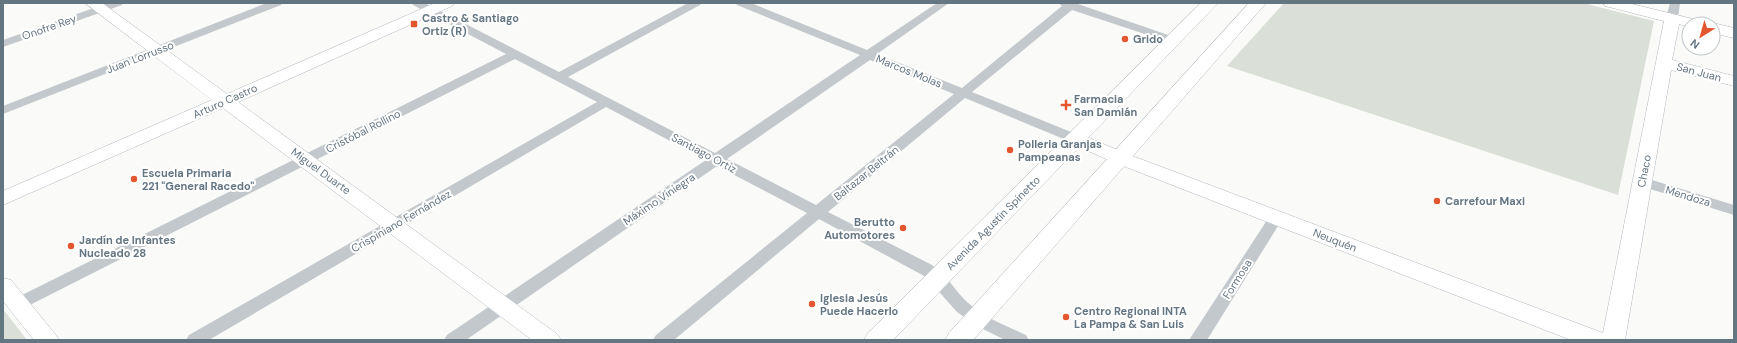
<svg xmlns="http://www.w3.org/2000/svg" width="1737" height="343" viewBox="0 0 1737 343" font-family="'DM Sans',sans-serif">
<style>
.green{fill:#dadfd7}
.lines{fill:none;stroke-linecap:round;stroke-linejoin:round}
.secondary-casing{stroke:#b3babf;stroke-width:1}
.primary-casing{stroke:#b5babe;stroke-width:1}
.street{fill:#c3c8cc;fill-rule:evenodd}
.secondary{fill:#fff;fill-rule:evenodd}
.primary{fill:#fff;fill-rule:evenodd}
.poi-dot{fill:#e4572e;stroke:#fff;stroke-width:1.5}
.labels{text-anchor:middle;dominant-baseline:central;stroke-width:4;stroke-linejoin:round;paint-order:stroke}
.poi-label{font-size:11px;font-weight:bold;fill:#657683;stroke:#fff;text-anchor:start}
.street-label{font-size:11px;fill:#657683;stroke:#fff}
</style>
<rect width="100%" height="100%" fill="#fafaf8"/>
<path class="green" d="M 1284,3 L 1583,3 L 1654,21 L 1618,195 L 1227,66 Z
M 3,309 L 27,340 L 28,340 L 3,340 Z"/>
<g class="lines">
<defs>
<path id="secondary" d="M 85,3 L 102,3 L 227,94 L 435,3 L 454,3 L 452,6 L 238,102 L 557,334 L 561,340 L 532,340 L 223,108 L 3,205 L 3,191 L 212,100 Z
M 1603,3 L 1628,3 L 1701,21 L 1704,24 L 1689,24 L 1689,27 L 1679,24 L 1672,60 L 1734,76 L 1734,86 L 1671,70 L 1625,340 L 1571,340 L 1113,162 L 1070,143 L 1067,139 L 1070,135 L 1076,134 L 1082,135 L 1127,154 L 1603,333 L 1664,21 L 1605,6 Z
M 1713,23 L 1734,28 L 1734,38 L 1713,33 L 1713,24 L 1710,24 Z
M 3,278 L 11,280 L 55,334 L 59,340 L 34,340 L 3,301 Z"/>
<path id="primary" d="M 1201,3 L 1218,3 L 893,340 L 864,340 L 868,333 Z
M 1249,3 L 1266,3 L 973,340 L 945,340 L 949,333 Z"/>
</defs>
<use href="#secondary" class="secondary-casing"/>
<use href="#primary" class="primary-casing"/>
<path class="street" d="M 108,3 L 123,3 L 122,5 L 3,47 L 3,40 Z
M 267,3 L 282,3 L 281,5 L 3,114 L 3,106 Z
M 412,3 L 425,3 L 559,72 L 688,3 L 701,3 L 700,5 L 568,77 L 715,153 L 860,55 L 737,5 L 736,3 L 751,3 L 867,50 L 937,3 L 949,3 L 877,54 L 962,88 L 1062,6 L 1058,3 L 1075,3 L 1177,38 L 1179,40 L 1177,42 L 1169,42 L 1072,10 L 972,92 L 1081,136 L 1083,139 L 1081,142 L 1071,142 L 965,98 L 828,212 L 932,265 C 947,275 955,291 968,303 C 985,318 1007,326 1026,335 L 1029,340 L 1005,340 L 977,326 L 957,312 L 926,277 L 819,219 L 674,340 L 653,340 L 656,335 L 807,213 L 717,166 L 466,340 L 444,340 L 447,335 L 706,160 L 606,107 L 209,340 L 186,340 L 189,335 L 597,102 L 515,59 L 24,308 L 18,310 L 12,308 L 10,304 L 12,300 L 506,54 L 413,5 ZM 870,60 L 954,94 L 816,205 L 727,159 Z
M 1670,3 L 1680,3 L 1678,18 L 1672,21 L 1666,18 Z
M 1642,177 L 1734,205 L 1734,215 L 1637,185 L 1635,182 L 1637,179 Z
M 1276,213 L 1281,214 L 1283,218 L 1207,340 L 1189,340 L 1271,214 Z"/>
<use href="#secondary" class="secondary"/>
<use href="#primary" class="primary"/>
</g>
<g class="poi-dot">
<rect x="410" y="20" width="8" height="8" rx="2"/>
<circle cx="1125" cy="39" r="4"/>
<path d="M1064 99h4v4h4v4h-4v4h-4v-4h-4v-4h4z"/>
<circle cx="1010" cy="150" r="4"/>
<circle cx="134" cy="179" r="4"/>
<circle cx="1437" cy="201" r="4"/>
<circle cx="903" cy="228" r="4"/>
<circle cx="71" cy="246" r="4"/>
<circle cx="812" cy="304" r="4"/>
<circle cx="1066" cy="317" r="4"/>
</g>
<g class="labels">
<g class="poi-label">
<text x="422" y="18">Castro &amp; Santiago<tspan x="422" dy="13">Ortiz (R)</tspan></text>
<text x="1133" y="39">Grido</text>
<text x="1074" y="99">Farmacia<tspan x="1074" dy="13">San Damián</tspan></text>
<text x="1018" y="144">Polleria Granjas<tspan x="1018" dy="13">Pampeanas</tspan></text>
<text x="142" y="173">Escuela Primaria<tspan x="142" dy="13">221 "General Racedo"</tspan></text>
<text x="1445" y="201">Carrefour Maxi</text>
<text x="895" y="222" text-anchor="end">Berutto<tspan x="895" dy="13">Automotores</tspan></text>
<text x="79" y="240">Jardín de Infantes<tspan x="79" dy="13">Nucleado 28</tspan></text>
<text x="820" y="298">Iglesia Jesús<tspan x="820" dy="13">Puede Hacerlo</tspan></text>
<text x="1074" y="311">Centro Regional INTA<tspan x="1074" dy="13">La Pampa &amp; San Luis</tspan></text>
</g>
<g class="street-label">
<text transform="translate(49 27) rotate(-19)">Onofre Rey</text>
<text transform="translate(140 57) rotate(-21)">Juan Lorrusso</text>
<text transform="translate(909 71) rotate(22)">Marcos Molas</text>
<text transform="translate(1699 72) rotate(15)">San Juan</text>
<text transform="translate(225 101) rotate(-24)">Arturo Castro</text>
<text transform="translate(363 131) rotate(-27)">Cristóbal Rollino</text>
<text transform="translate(704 153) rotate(28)">Santiago Ortiz</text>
<text transform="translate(321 171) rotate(36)">Miguel Duarte</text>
<text transform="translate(1644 171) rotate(-79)">Chaco</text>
<text transform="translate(866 173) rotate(-39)">Baltazar Beltrán</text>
<text transform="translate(1688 196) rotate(17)">Mendoza</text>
<text transform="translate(659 199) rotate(-34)">Máximo Viniegra</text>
<text transform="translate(401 221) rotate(-30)">Crispiniano Fernández</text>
<text transform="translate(993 223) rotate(-45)">Avenida Agustín Spinetto</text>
<text transform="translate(1335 240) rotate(21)">Neuquén</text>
<text transform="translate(1237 279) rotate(-58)">Formosa</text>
</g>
</g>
<rect width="1737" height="343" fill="none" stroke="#657683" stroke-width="8"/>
<g transform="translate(1701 36) rotate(217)"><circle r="19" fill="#ffffff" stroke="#c1c8cd"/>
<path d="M0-3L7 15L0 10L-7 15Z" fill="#e4572e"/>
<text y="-6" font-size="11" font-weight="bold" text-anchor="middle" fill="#657683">N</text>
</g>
</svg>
